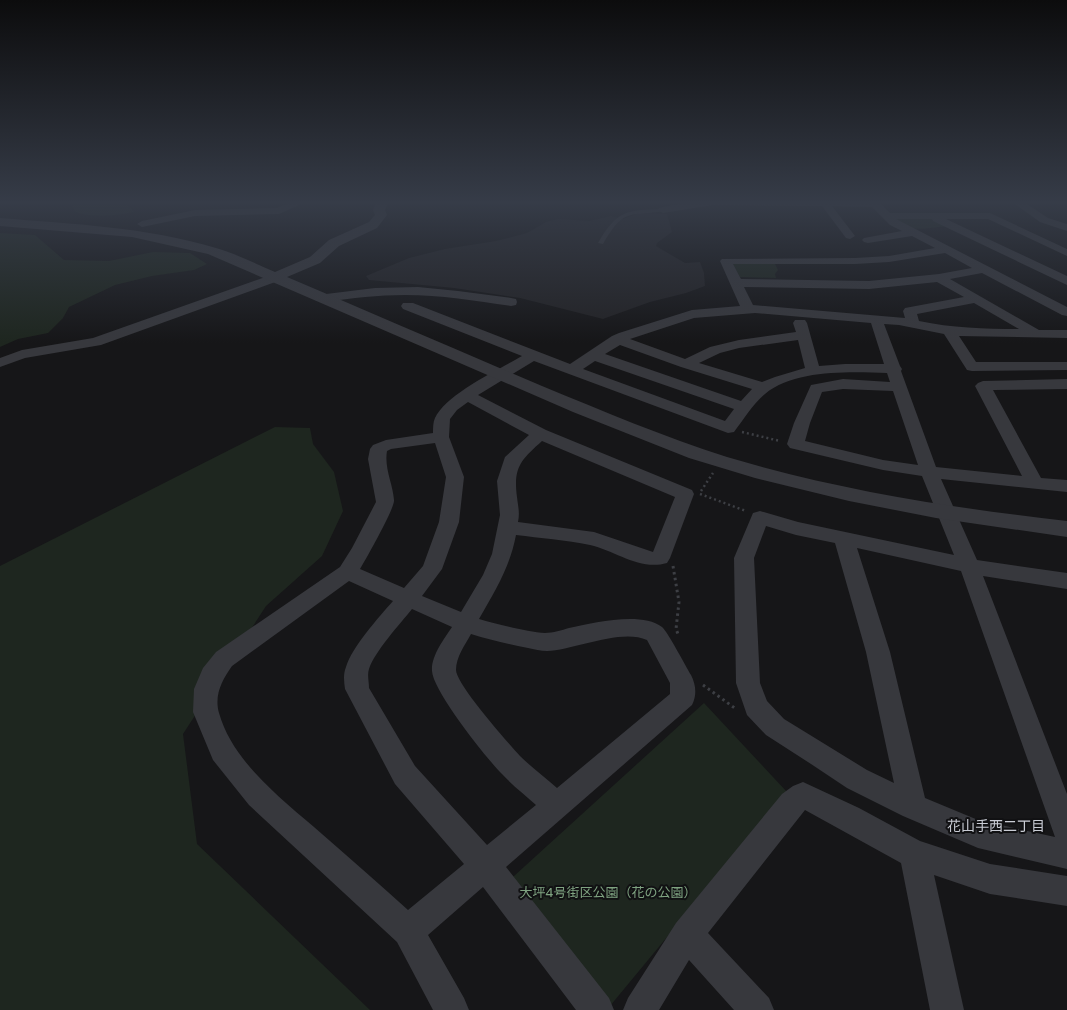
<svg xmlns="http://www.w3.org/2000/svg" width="1067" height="1010" viewBox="0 0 1067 1010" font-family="'Golos Text','Noto Sans JP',sans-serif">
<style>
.built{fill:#222225}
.green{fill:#1e261f}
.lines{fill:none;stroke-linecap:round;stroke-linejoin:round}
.path-far1{stroke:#3d3f44;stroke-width:2.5;stroke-dasharray:2 3;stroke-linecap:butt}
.path{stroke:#3d3f44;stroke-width:3;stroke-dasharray:2.5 3.5;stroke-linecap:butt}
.service{fill:#37383d;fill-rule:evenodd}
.minor{fill:#37383d;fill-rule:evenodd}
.tertiary{fill:#37383d;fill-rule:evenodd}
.labels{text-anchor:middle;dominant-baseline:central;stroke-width:4;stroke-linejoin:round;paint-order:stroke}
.near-park-label{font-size:13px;fill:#7fa381;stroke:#111113}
.near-neighbourhood-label{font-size:14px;fill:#c9ccd4;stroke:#111113}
</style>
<rect width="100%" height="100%" fill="#161618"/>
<path class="built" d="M 639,213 L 667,214 L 672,232 L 657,243 L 656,246 L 685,263 L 700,262 L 704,273 L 705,286 L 686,293 L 650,302 L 603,319 L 520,298 L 454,288 L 369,280 L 366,276 L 409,258 L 445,249 L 496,241 L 527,233 L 546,222 L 558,219 L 589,221 L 611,216 L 623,219 Z"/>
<path class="green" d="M 75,202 L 125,202 L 134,212 C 114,216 95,218 75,212 L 73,205 Z
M 895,218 L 933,218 L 948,226 C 933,227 904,235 895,218 Z
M 0,233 L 35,235 L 64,260 L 109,261 L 153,252 L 190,253 L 207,264 L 194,270 L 152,276 L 115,285 L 69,307 L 63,318 L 48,333 L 18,339 L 0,347 Z
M 731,262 L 775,264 L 778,270 L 775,274 L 776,278 L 740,277 Z
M 275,427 L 310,428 L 313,444 L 334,472 L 343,511 L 322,556 L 266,606 L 183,734 L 197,844 L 370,1010 L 0,1010 L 0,566 Z
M 704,703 L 787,792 L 610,1006 L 503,886 Z"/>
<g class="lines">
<path class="path-far1" d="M 742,432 L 780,441
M 701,491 L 713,473
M 700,494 L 746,511"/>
<path class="path" d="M 673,566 L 679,602 L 676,629 L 678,634
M 703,685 L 736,709"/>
<path class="service" d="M 663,209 L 665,209 L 665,211 C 627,217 625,207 603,244 L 598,243 C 617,210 627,210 663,209 Z"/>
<path class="minor" d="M 290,202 L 303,202 L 301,204 L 279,214 L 195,216 L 142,227 L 137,224 L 142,221 L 195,210 L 277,208 Z
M 688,202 L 879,202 L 890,213 L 990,213 L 1067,249 L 1067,256 L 988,219 L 946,219 L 1067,276 L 1067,285 L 933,221 L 932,219 L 896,219 L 1067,307 L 1067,316 L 1062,315 L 982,273 L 950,279 L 1039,330 L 1067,330 L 1067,338 L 959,336 L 976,362 L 1067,362 L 1067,370 L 972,371 L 967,370 L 944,334 L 899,325 L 884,324 L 900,366 L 902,369 L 901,371 L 936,467 L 1022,476 L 975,386 L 978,383 L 983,381 L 1067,379 L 1067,389 L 993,390 L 1041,478 L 1067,480 L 1067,492 L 941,479 L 977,560 L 1067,573 L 1067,589 L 983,576 L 1067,794 L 1067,869 L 978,848 L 903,816 L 847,788 L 811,764 L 766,735 L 747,715 L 736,683 L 734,558 L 753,513 L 760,511 L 798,522 L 954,555 L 922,476 L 883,470 L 790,448 L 787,444 L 794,423 L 811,385 L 843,379 L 890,382 L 887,373 C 851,372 795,369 765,394 C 753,404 744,419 734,432 L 728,433 L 534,361 L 478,395 L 546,430 L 692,490 L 694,494 L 670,558 L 667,563 C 640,571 616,551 590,545 C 566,540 540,538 516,535 C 510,567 495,591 479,619 C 497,624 527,632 545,633 C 553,633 562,630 569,628 C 593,623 641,611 662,627 C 668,632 686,667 691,675 C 696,685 697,695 692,705 L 506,867 L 609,998 L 614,1010 L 576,1010 L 483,887 L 428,935 L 464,998 L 469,1010 L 433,1010 L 397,942 L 249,805 L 213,760 L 193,712 L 194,689 L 203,668 L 216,652 L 340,567 L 352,548 L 376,502 L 368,459 L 370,449 L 373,445 L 386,440 L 433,433 C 433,428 433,422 435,418 C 446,394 498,370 522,356 L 403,309 L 401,306 L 403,303 L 413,303 L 570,364 L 612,336 L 619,333 L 692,310 L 740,306 L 720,261 L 722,259 L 855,258 L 889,256 L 935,248 L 912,236 L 868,243 L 864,242 L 862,240 L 864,238 L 902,231 L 890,225 L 872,207 L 832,206 L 855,236 L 850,239 L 846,238 L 822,206 L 713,205 L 663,213 L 658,210 L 659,208 ZM 945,253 L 972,268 L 939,274 L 869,281 L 741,279 L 733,264 L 855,264 L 889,262 ZM 937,282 L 964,297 L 905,308 L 903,311 L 905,318 L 753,305 L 744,287 L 869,289 ZM 974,303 L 1019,329 C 985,329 952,328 919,321 L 917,314 ZM 755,313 L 871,323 L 884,364 L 845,364 L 819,366 L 807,323 L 805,320 L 795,320 L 793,323 L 796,332 L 739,340 L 710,347 L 685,359 L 630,339 L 694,318 ZM 798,340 L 805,368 L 775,377 L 762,382 L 699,363 L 720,353 L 739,348 ZM 620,345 L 681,367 L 752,389 L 741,401 L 605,354 ZM 595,361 L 734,409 L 725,421 L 583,369 ZM 843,389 L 893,391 L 918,465 L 883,460 L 805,441 L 810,423 L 822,392 ZM 468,402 L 529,435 L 505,457 L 497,481 L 500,515 L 492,554 L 483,575 L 461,612 L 422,596 L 442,569 L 459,522 L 464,477 L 449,437 L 450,419 L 457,410 ZM 542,441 L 675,497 L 653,552 L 594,532 L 518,522 C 520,513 518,506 517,497 C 513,467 521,460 542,441 ZM 435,443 L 446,477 L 439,522 L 423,566 L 404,588 L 360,569 C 366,559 395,508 394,500 C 393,484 384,468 387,451 L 391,449 ZM 766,526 L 796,535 L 835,543 L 866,652 L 894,783 L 867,770 L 784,719 L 767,701 L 760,683 L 754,558 ZM 857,548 L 961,571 L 1055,837 L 978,820 L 925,798 L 890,652 ZM 349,581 L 393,601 C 379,617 352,647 346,667 C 343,674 344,682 345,689 L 395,784 L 464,864 L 408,910 C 380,885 351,859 322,834 C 284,801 233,763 219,713 C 214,695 222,680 232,666 ZM 412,609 L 452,627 C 444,639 431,656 432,671 C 433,691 486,758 502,774 C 512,785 525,795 536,805 L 487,845 L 415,766 L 369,688 C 369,681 367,675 369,669 C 375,651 400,624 412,609 ZM 471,634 C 490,640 509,644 528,648 C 534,649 541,651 547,651 C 574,650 621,628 647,640 L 670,683 L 670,694 L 557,788 C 545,777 531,767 520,756 C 508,743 456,684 456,670 C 456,657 465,645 471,634 Z
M 1012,202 L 1024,202 L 1048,218 L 1067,224 L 1067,231 L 1040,222 Z
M 274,274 L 278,275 L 280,278 L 278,281 L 101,345 L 25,358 L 0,367 L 0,358 L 22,350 L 93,338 Z
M 418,287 L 458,291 L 511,298 L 516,299 L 517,302 L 516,305 L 511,306 C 476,301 441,295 405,295 C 378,295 352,298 326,302 L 321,301 L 320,298 L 321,295 L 326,294 L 375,288 Z
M 803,782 L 859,808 L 920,841 L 990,864 L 1067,876 L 1067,906 L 990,894 L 934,875 L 964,1010 L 930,1010 L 901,863 L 805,810 L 708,933 L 769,998 L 774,1010 L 734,1010 L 689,960 L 659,1010 L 623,1010 L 628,998 L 676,923 L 782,794 L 793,786 Z"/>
<path class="tertiary" d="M 376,202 L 388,202 L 385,210 L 387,215 L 377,228 L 339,246 L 320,263 L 287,277 C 372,313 457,350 542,386 C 603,411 664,437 727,457 C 838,490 952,508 1067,521 L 1067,537 L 936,518 L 849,501 L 755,478 L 689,458 L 573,412 L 208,254 L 132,237 L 0,226 L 0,218 C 73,224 146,227 216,248 C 237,254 256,264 275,272 L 310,257 L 329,240 L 369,222 L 375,215 L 373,210 Z"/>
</g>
<linearGradient id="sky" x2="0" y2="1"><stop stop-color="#0c0c0d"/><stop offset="0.59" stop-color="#363c48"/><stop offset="1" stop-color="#363c48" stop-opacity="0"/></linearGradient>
<rect width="1067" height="343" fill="url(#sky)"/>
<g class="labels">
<g class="near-park-label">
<text x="608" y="892">大坪4号街区公園（花の公園）</text>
</g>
<g class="near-neighbourhood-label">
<text x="996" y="825">花山手西二丁目</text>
</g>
</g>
</svg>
